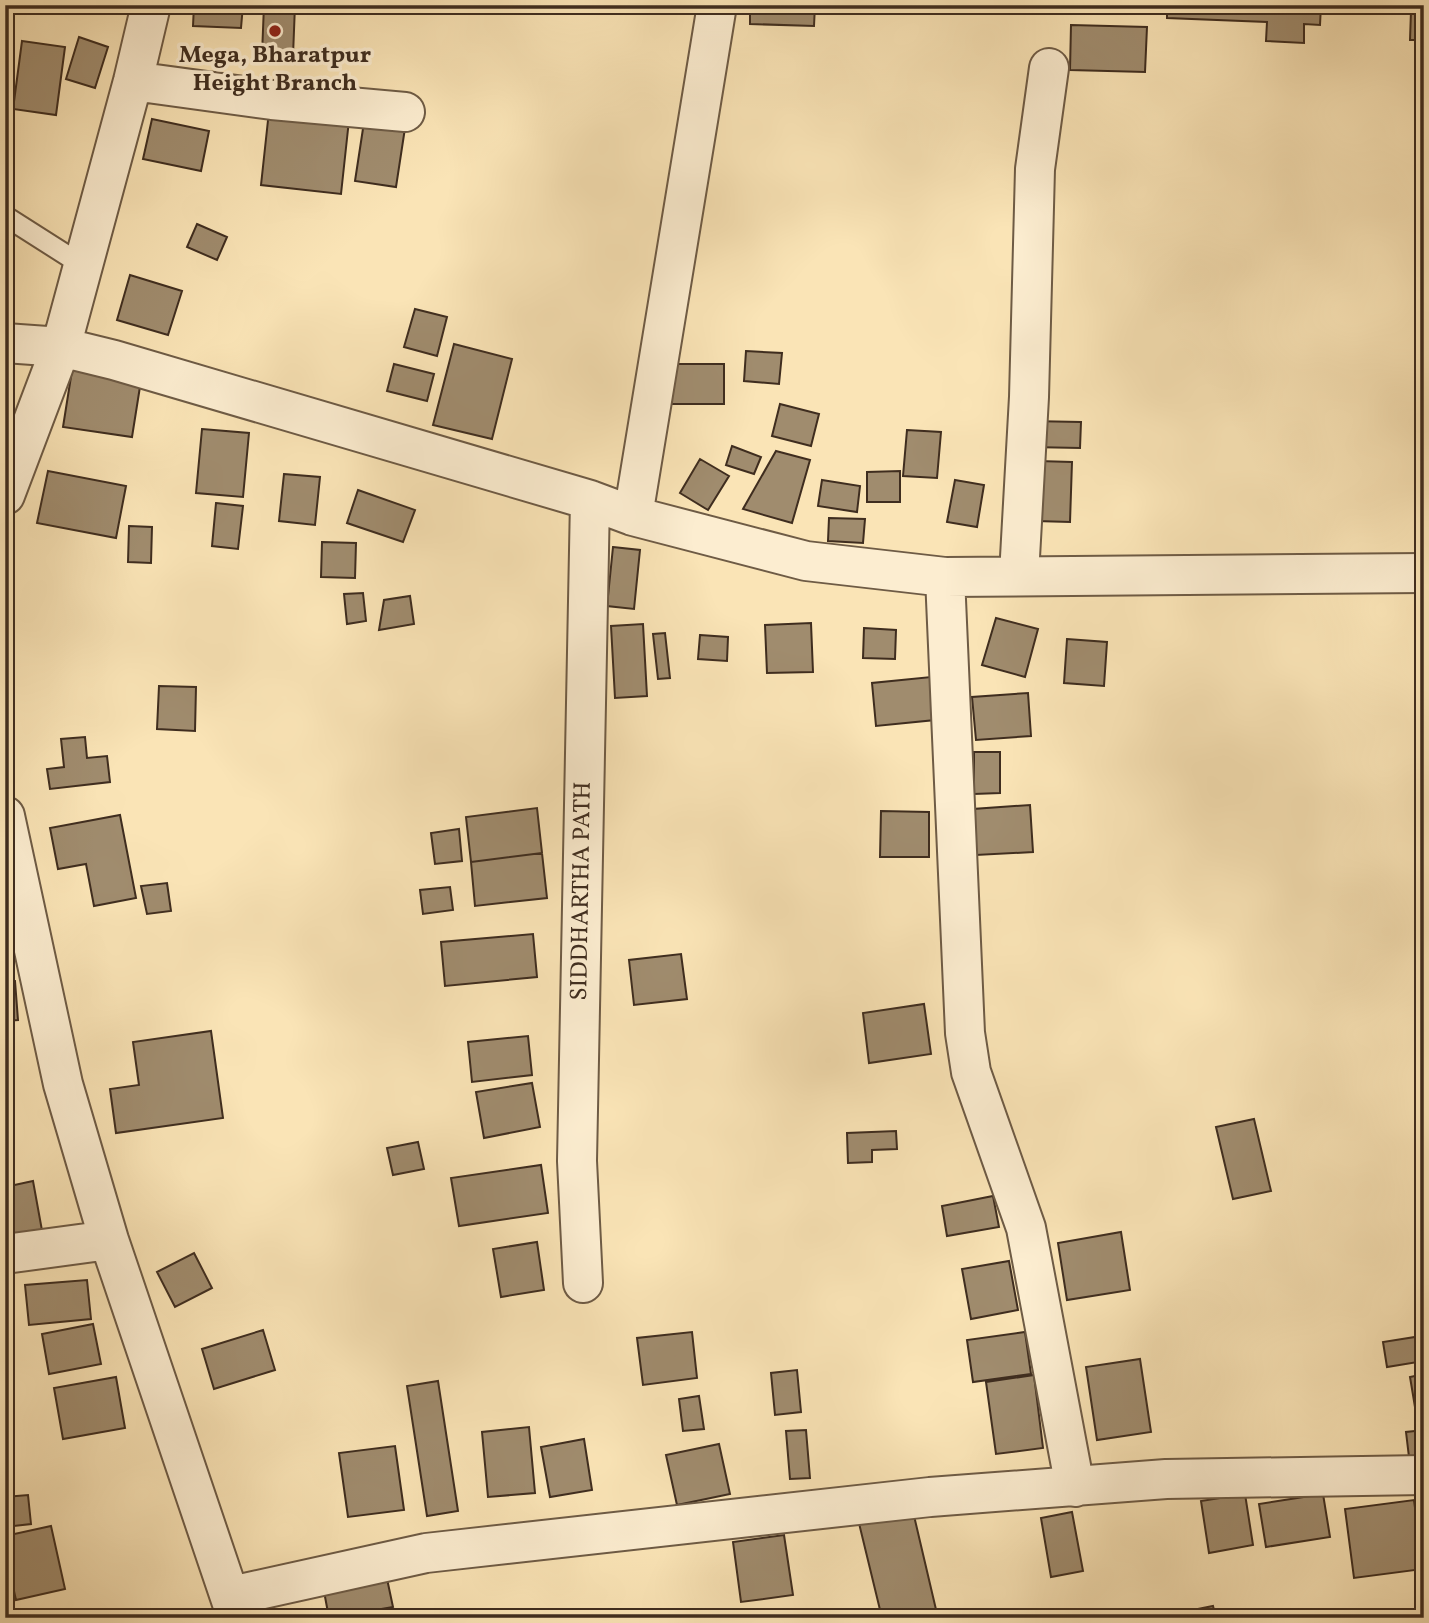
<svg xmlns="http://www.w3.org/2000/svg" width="1429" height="1623" viewBox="0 0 1429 1623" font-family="Vollkorn,serif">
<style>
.building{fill:#a08c6e;stroke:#3f2d1f;stroke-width:2}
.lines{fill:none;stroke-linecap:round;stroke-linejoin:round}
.lane-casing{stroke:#6e5b45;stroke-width:23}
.street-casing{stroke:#6e5b45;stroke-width:42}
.lane{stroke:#fcedd0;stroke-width:19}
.street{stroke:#fcedd0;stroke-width:38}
.poi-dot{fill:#8f2418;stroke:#fcedd0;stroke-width:2.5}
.labels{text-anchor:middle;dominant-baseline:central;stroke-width:7;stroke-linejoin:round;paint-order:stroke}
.poi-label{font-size:24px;font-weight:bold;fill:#3f2d1f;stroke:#fcedd0}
.street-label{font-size:24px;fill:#3f2d1f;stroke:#fcedd0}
</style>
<rect width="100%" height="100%" fill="#fae4b6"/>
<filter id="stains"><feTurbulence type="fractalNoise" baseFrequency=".00286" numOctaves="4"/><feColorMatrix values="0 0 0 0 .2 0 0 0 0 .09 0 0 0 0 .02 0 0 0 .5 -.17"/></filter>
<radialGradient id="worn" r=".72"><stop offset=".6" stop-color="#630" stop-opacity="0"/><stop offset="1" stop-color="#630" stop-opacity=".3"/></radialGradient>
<path class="building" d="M 194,5 L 243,5 L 241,28 L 193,26 Z
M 264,5 L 295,5 L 293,56 L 262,55 Z
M 750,5 L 815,5 L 814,26 L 750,24 Z
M 1167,5 L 1321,5 L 1320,25 L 1304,24 L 1304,43 L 1266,41 L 1267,22 L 1167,18 Z
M 1411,11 L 1424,11 L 1424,40 L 1410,40 Z
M 1071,25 L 1147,27 L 1145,72 L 1070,70 Z
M 79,37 L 108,47 L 95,88 L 66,79 Z
M 22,41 L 65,47 L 56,115 L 13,109 Z
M 366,109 L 407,115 L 396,187 L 355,181 Z
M 269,111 L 349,120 L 341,194 L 261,185 Z
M 152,119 L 209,131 L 201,171 L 143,159 Z
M 197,224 L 227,237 L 217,260 L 187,247 Z
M 5,230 L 15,231 L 7,281 L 5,281 Z
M 130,275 L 182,291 L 168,335 L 117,320 Z
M 415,309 L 447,317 L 437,356 L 404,347 Z
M 454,344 L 512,359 L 492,439 L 433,425 Z
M 746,351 L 782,353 L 779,384 L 744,381 Z
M 73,364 L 142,374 L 132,437 L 63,427 Z
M 394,364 L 434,374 L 427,401 L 387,391 Z
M 672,364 L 724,364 L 724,404 L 672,404 Z
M 780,404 L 819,414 L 811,446 L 772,436 Z
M 1030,421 L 1081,422 L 1080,448 L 1030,447 Z
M 202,429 L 249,433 L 243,497 L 196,493 Z
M 907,430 L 941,432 L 937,478 L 903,476 Z
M 732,446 L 761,457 L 754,474 L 726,465 Z
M 776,451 L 810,460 L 792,523 L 743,509 Z
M 700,459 L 729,476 L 708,510 L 680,493 Z
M 1038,461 L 1072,462 L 1070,522 L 1036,521 Z
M 48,471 L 126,486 L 116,538 L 37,523 Z
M 900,471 L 900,502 L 867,502 L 867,472 Z
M 284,474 L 320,477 L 315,525 L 279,521 Z
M 822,480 L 860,486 L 857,512 L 818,506 Z
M 955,480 L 984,485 L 977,527 L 947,522 Z
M 358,490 L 415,510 L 403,542 L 347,523 Z
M 216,503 L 243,506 L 238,549 L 212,546 Z
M 829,518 L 865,519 L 863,543 L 828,541 Z
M 129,526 L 152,527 L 151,563 L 128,562 Z
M 322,542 L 356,543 L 355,578 L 321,577 Z
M 613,547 L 640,550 L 634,609 L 607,606 Z
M 363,593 L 366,621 L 347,624 L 344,594 Z
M 410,596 L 414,624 L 379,630 L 384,600 Z
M 996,618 L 1038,629 L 1025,677 L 982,665 Z
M 811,623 L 813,672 L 767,673 L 765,625 Z
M 643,624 L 647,696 L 615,698 L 611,626 Z
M 864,628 L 896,630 L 895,659 L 863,658 Z
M 665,633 L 670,678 L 658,679 L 653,634 Z
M 700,635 L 728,637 L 727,661 L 698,659 Z
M 1067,639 L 1107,642 L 1104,686 L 1064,683 Z
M 931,677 L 935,720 L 876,726 L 872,683 Z
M 159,686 L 196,687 L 195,731 L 157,729 Z
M 1028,693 L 1031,736 L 976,740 L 972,697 Z
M 85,737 L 87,758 L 107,756 L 110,782 L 50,789 L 47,769 L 64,767 L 61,739 Z
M 974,752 L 1000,752 L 1000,793 L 974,794 Z
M 1030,805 L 1033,852 L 976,855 L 973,809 Z
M 537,808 L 542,853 L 471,862 L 466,817 Z
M 881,811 L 929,812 L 929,857 L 880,857 Z
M 120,815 L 136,898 L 94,906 L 86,864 L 58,869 L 50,828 Z
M 459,829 L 462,861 L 435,864 L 431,833 Z
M 542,853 L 547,898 L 475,906 L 471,862 Z
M 167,883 L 171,911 L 147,914 L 141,886 Z
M 450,887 L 453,910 L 423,914 L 420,890 Z
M 533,934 L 537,977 L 445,986 L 441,942 Z
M 681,954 L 687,999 L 634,1005 L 629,960 Z
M 15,981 L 18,1020 L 5,1021 L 5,982 Z
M 924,1004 L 931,1054 L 869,1063 L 863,1013 Z
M 211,1031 L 223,1118 L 116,1133 L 110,1089 L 139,1085 L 133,1042 Z
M 528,1036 L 532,1075 L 472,1082 L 468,1042 Z
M 532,1083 L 540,1127 L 484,1138 L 476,1092 Z
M 1254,1119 L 1271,1191 L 1233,1199 L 1216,1127 Z
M 896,1131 L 897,1149 L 872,1150 L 872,1162 L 848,1163 L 847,1133 Z
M 418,1142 L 424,1169 L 393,1175 L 387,1148 Z
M 541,1165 L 548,1213 L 459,1226 L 451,1178 Z
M 33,1181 L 43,1236 L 5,1242 L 5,1187 Z
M 993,1196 L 999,1227 L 947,1236 L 942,1206 Z
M 1121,1232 L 1130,1290 L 1067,1300 L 1058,1243 Z
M 537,1242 L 544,1290 L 501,1297 L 493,1249 Z
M 194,1253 L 212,1288 L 175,1307 L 157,1272 Z
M 1009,1261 L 1018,1310 L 971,1319 L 962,1269 Z
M 87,1280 L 91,1319 L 29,1325 L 25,1285 Z
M 93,1324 L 101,1364 L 49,1374 L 42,1334 Z
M 263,1330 L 275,1370 L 214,1389 L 202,1349 Z
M 692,1332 L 697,1378 L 643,1385 L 637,1338 Z
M 1025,1332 L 1031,1374 L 973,1382 L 967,1340 Z
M 1415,1337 L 1418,1362 L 1387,1367 L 1383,1342 Z
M 1140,1359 L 1151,1432 L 1097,1440 L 1086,1367 Z
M 797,1370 L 801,1412 L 775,1415 L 771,1373 Z
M 1424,1374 L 1424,1424 L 1418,1425 L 1410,1377 Z
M 1034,1375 L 1043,1448 L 996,1454 L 986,1382 Z
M 116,1377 L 125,1428 L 63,1439 L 54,1388 Z
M 438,1381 L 458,1511 L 427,1516 L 407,1386 Z
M 699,1396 L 704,1429 L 683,1431 L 679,1399 Z
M 529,1427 L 535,1493 L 488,1497 L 482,1432 Z
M 806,1430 L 810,1478 L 790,1479 L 786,1431 Z
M 1424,1430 L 1424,1455 L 1409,1457 L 1406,1432 Z
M 584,1439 L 592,1490 L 550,1497 L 541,1447 Z
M 719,1444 L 730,1494 L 677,1505 L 666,1455 Z
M 395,1446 L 404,1510 L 348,1517 L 339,1453 Z
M 1245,1494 L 1253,1545 L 1209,1553 L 1201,1501 Z
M 1323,1494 L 1330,1537 L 1266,1547 L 1259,1504 Z
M 28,1495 L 31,1524 L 5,1527 L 5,1497 Z
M 1414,1500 L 1423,1569 L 1354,1578 L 1345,1509 Z
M 911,1503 L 938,1618 L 882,1618 L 857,1515 Z
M 1072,1512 L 1083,1571 L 1051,1577 L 1041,1518 Z
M 51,1526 L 65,1589 L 16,1600 L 5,1551 L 5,1536 Z
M 784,1535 L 793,1595 L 741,1602 L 733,1542 Z
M 386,1574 L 393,1607 L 329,1618 L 323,1586 Z
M 1213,1606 L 1216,1618 L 1153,1618 Z"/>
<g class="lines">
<defs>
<path id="lane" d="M 5,216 L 82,265"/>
<path id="street" d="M 133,81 L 272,100 L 405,112
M 5,343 L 61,347 L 114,360 L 590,500 L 633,516 L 806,561 L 945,577 L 1424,573
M 5,495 L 61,347 L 133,81 L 151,5
M 633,516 L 717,5
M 1019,575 L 1029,397 L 1035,169 L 1049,68
M 945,577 L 965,1033 L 971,1072 L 1026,1228 L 1075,1487
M 5,816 L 63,1084 L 109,1240 L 237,1618
M 5,1254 L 109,1240
M 583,1283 L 577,1161 L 590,500
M 231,1596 L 426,1553 L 930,1497 L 1166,1479 L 1424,1475"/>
</defs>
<use href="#lane" class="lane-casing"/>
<use href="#street" class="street-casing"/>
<use href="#lane" class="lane"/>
<use href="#street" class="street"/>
</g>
<circle class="poi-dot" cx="275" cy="31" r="7"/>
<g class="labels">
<g class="poi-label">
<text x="275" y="56">Mega, Bharatpur<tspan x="275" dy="28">Height Branch</tspan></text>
</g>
<g class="street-label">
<text transform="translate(582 891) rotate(-89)">SIDDHARTHA PATH</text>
</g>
</g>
<rect width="1429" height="1623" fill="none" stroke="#fae4b6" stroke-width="28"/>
<rect x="7" y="7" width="1415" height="1609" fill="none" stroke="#3f2d1f" stroke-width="3.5"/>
<rect x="14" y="14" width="1401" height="1595" fill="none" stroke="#3f2d1f" stroke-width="2"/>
<rect width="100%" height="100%" filter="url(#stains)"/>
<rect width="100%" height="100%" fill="url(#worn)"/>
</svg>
